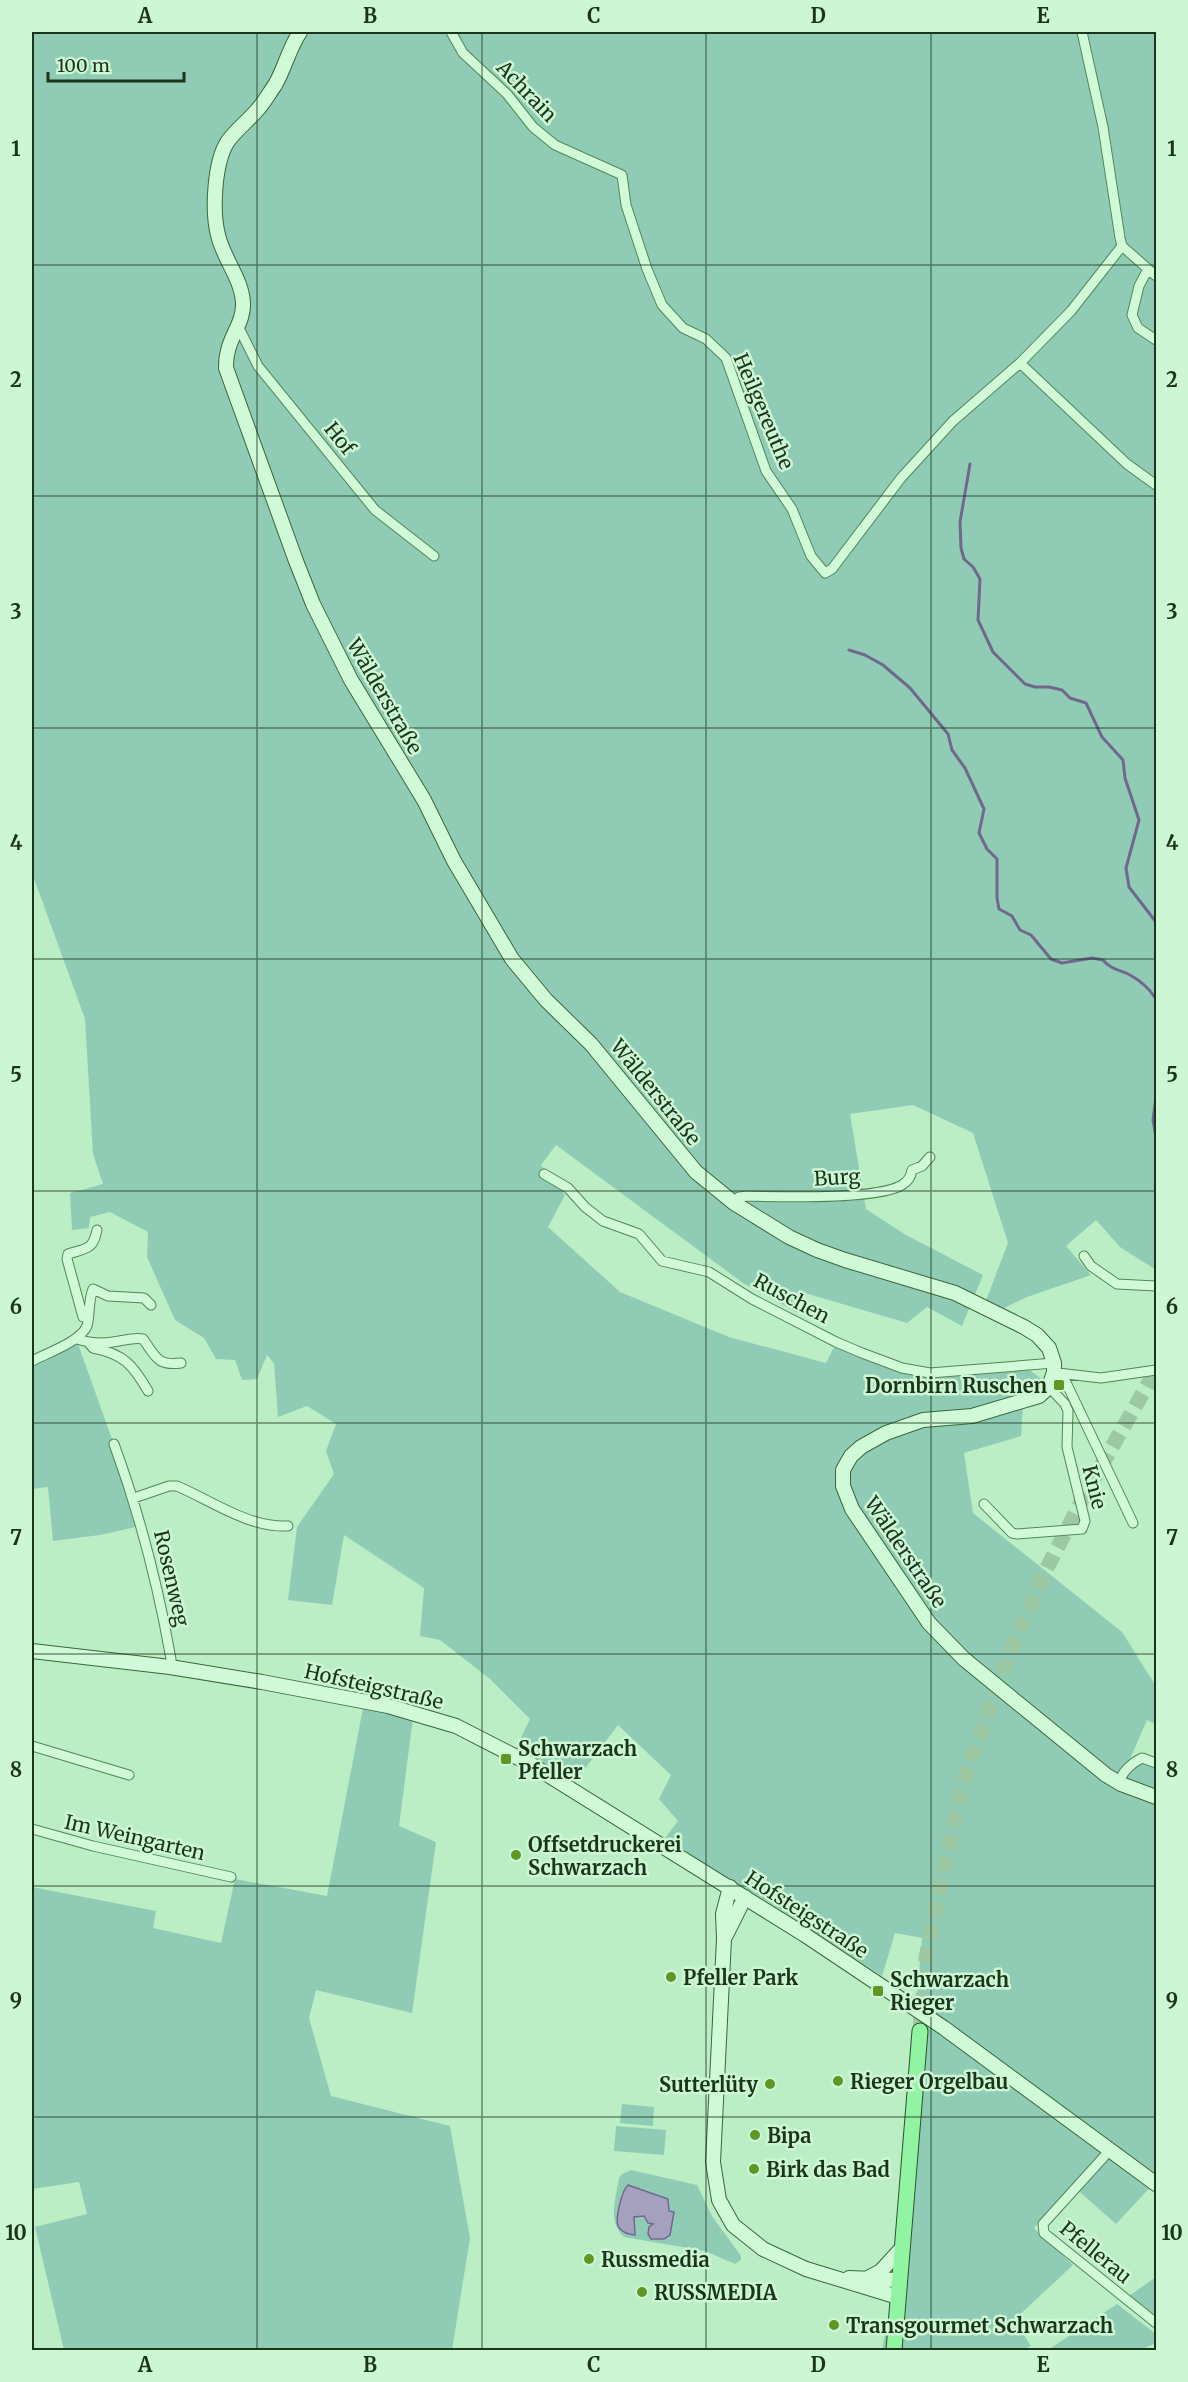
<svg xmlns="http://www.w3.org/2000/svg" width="1188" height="2382" viewBox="0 0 1188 2382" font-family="Merriweather,serif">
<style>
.green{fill:#90ccb5}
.water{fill:#a6a0bf;stroke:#71688d;stroke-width:1.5}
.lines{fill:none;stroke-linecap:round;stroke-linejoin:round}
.stream{stroke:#71688d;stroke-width:3}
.primary-tunnel{stroke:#9cc9a3;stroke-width:15;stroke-dasharray:15 8;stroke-linecap:butt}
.street-casing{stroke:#558656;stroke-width:11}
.secondary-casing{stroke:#396839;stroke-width:16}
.primary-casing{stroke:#2c532a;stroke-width:17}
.street{stroke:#cff9d7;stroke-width:9}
.secondary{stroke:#cff9d7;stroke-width:14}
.primary{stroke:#91f4a3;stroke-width:15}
.grid{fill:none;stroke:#1b351b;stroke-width:1.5;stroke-opacity:0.55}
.poi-dot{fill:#5f9624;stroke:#ccf6d4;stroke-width:2}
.labels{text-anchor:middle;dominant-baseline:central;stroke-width:5;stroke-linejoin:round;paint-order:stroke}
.street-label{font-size:20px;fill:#1b351b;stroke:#ccf6d4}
.poi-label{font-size:20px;font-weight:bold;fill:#1b351b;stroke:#ccf6d4;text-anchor:start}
.neatline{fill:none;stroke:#1b351b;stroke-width:2}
.grid-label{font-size:20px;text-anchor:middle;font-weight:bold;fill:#1b351b}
</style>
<rect width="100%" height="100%" fill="#bceec5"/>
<path class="green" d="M 32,32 L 1156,32 L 1156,1270 L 1120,1247 L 1096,1220 L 1066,1246 L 1091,1275 L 1027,1297 L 1000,1310 L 985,1303 L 1008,1243 L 973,1133 L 913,1105 L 850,1114 L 866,1209 L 906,1235 L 983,1275 L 962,1326 L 927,1307 L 907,1323 L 805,1293 L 798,1313 L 743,1283 L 556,1145 L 541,1165 L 565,1195 L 548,1227 L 620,1292 L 729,1337 L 826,1363 L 835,1345 L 901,1371 L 1027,1368 L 1044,1381 L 1023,1405 L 1021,1436 L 964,1453 L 973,1513 L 1122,1632 L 1156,1686 L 1156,1725 L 1147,1720 L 1130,1759 L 1156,1769 L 1156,2181 L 1116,2224 L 1073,2186 L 1034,2228 L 1073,2265 L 1014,2320 L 1031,2346 L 1022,2350 L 882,2350 L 890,2307 L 922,1938 L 895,1933 L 882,1976 L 765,1900 L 663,1841 L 678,1821 L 659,1799 L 671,1775 L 618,1725 L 572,1786 L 515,1750 L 530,1719 L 490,1679 L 440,1640 L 420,1636 L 424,1588 L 344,1535 L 332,1605 L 288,1600 L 297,1527 L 334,1474 L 326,1451 L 336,1424 L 307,1406 L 278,1417 L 274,1363 L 267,1355 L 257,1379 L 242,1380 L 235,1360 L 216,1359 L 204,1338 L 175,1320 L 147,1257 L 148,1232 L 110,1212 L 90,1217 L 89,1228 L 72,1230 L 70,1193 L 103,1184 L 93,1154 L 85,1019 L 32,873 Z
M 77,1341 L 133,1498 L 140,1526 L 100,1535 L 53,1541 L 48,1487 L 32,1489 L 32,1362 Z
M 363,1708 L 413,1718 L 399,1826 L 436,1842 L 412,2013 L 316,1990 L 309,2018 L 331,2096 L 450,2126 L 470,2238 L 452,2350 L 64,2350 L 35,2227 L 87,2214 L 79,2182 L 32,2189 L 32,1887 L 156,1911 L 153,1928 L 221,1943 L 235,1879 L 327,1896 Z
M 622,2104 L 654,2107 L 653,2126 L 620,2123 Z
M 616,2126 L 666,2130 L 664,2155 L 614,2151 Z
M 631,2170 L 697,2185 L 712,2216 L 741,2256 L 741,2260 L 735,2264 L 705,2251 L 624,2237 C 607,2222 616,2199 619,2178 L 622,2174 Z
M 1156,2277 L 1156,2316 L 1129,2296 Z
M 1117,2304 L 1156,2334 L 1156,2343 L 1140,2350 L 1048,2350 Z"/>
<path class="water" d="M 628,2185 L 668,2199 L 669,2211 L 674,2212 L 670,2235 L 664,2239 L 651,2239 L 648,2234 L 649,2227 L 653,2224 L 648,2223 L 644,2216 L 634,2217 L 635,2235 C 628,2234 622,2233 618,2226 C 615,2218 622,2190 628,2185 Z"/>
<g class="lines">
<path class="stream" d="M 970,464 L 960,522 L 961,548 L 964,559 L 973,567 L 980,579 L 978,620 L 993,652 L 1025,684 L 1035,687 L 1049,687 L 1062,690 L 1070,698 L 1086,703 L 1102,737 L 1123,760 L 1125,778 L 1139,820 L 1126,868 L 1129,887 L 1156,922
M 849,650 L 865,655 L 883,665 L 910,688 L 948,734 L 952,750 L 965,768 L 984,809 L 979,833 L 987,849 L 997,859 L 997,898 L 999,909 L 1012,916 L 1020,930 L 1031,935 L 1051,959 L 1062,963 L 1092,958 L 1103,960 C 1110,969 1120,970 1130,975 C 1141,981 1149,988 1156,999
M 1156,1097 L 1153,1120 L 1156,1137"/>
<path class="primary-tunnel" d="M 920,2031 L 926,1958 L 941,1880 L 965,1777 L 1014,1642 L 1046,1570 L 1084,1496 L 1156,1370"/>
<defs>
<path id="street" d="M 451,32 L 463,53 L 507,94 L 533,127 L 555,145 L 622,175 L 626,205 L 647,269 L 662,305 L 683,328 L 706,339 L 726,358 L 766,471 L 792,509 L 811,556 L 825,573 L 832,569 L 901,478 L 953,421 L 1020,363 L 1071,311 L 1122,246
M 1082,32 L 1103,127 L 1120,238 L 1122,246 L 1156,276
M 1148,269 L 1139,286 L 1132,315 L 1138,328 L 1156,340
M 238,326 L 258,366 L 375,510 L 434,556
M 1020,363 L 1127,464 L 1156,485
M 544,1174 L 568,1188 L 585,1207 L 603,1221 L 639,1234 L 662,1261 L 709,1272 L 752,1299 L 836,1342 L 862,1353 L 902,1368 L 930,1373 L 1054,1363
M 734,1203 L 739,1197 L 748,1196 C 780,1197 877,1200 902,1185 C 907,1182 911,1177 912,1170 L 922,1166 L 930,1157
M 1084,1256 L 1091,1266 L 1117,1284 L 1156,1286
M 83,1317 L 67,1259 L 68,1254 C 87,1248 93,1250 97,1230
M 77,1339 C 89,1343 100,1344 113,1342 C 124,1341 132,1337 143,1339 C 156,1357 157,1366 181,1363
M 89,1343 L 93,1348 C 124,1354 133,1365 148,1391
M 32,1361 C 47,1353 80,1342 87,1326 C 90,1318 88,1301 93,1289 L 108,1296 L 144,1298 L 151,1305
M 1058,1373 L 1101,1378 L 1156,1370
M 1062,1374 L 1133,1523
M 114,1444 C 140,1515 158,1585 171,1659 L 170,1667
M 134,1498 L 169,1486 L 177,1486 C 212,1501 249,1528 288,1526
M 984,1504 L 1012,1533 L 1017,1534 L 1082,1529 L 1085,1521 L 1067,1447 L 1068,1411 L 1065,1404 L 1049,1387
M 32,1746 L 129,1775
M 1119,1782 C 1123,1771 1130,1764 1142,1758 L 1156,1763
M 32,1829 L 93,1846 L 231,1877
M 1111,2149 L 1043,2224 L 1044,2233 L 1156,2323"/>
<path id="secondary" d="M 300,32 C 289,48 285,68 275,85 C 270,92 265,101 259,108 C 250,119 237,129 228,141 C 214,162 212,211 218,235 C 223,258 242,279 243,303 C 244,326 225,339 226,368 L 296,561 L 313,604 L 351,680 L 424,800 L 454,861 L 512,959 L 546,1000 L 591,1044 L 696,1172 L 734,1203 L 789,1237 L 817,1250 L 845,1260 L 955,1293 L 1024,1327 L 1037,1335 L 1049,1348 L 1054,1363 L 1054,1372 L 1049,1387 L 1039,1396 L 972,1416 L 923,1420 L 886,1433 L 861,1447 L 851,1456 L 843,1470 L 843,1486 L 852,1509 L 929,1623 L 964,1659 L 1106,1775 L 1121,1784 L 1156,1797
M 32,1651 L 170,1667 L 262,1682 L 388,1706 L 456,1726 L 532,1765 L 805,1935 L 944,2028 L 1156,2184
M 730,1887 L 723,1914 L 724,1939 L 713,2162 L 719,2200 L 733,2225 L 763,2249 L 806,2269 L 898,2297
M 726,1935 L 745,1897
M 849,2278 L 900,2280
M 868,2278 L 881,2271 L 902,2248"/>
<path id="primary" d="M 894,2350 L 920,2031"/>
</defs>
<use href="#street" class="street-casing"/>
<use href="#secondary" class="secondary-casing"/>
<use href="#primary" class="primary-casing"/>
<use href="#street" class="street"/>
<use href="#secondary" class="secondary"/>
<use href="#primary" class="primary"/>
</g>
<path class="grid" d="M 257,32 L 257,2350M 482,32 L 482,2350M 706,32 L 706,2350M 931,32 L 931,2350M 32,265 L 1156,265M 32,496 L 1156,496M 32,728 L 1156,728M 32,959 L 1156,959M 32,1191 L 1156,1191M 32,1423 L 1156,1423M 32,1654 L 1156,1654M 32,1886 L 1156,1886M 32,2117 L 1156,2117"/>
<g class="poi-dot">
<rect x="1053" y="1379" width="12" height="12" rx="3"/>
<rect x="500" y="1753" width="12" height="12" rx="3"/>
<circle cx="516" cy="1855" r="6"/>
<circle cx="671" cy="1977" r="6"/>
<rect x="872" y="1985" width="12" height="12" rx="3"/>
<circle cx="838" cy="2081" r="6"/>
<circle cx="770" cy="2084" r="6"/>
<circle cx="755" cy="2135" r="6"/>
<circle cx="754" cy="2169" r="6"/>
<circle cx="589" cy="2259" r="6"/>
<circle cx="642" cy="2292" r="6"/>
<circle cx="834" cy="2325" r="6"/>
</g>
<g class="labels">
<g class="street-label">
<text transform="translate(527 91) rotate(46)">Achrain</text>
<text transform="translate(764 411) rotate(67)">Heilgereuthe</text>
<text transform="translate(340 438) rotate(51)">Hof</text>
<text transform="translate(385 696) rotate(60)">Wälderstraße</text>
<text transform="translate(656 1092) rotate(51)">Wälderstraße</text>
<text transform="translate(837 1177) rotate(-3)">Burg</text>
<text transform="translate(792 1298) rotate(28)">Ruschen</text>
<text transform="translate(1095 1487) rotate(76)">Knie</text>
<text transform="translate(906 1552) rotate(56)">Wälderstraße</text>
<text transform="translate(172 1578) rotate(77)">Rosenweg</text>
<text transform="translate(374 1686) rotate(13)">Hofsteigstraße</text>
<text transform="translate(135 1837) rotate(13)">Im Weingarten</text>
<text transform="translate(807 1914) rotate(33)">Hofsteigstraße</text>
<text transform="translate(1096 2252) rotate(39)">Pfellerau</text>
</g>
<g class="poi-label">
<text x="1047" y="1385" text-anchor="end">Dornbirn Ruschen</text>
<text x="518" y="1748">Schwarzach<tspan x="518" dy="23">Pfeller</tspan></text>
<text x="528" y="1844">Offsetdruckerei<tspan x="528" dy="23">Schwarzach</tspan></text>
<text x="683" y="1977">Pfeller Park</text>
<text x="890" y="1979">Schwarzach<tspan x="890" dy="23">Rieger</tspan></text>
<text x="850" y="2081">Rieger Orgelbau</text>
<text x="758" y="2084" text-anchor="end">Sutterlüty</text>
<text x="767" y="2135">Bipa</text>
<text x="766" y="2169">Birk das Bad</text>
<text x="601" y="2259">Russmedia</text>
<text x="654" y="2292">RUSSMEDIA</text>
<text x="846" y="2325">Transgourmet Schwarzach</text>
</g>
</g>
<rect width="1188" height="2382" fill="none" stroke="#ccf6d4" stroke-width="66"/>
<path d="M48 72v9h136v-9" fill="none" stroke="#1b351b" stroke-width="3"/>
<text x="57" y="72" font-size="18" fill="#1b351b" stroke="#ccf6d4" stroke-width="4.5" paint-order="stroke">100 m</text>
<rect x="33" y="33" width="1122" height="2316" class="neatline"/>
<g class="grid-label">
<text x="145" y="23">A</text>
<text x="370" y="23">B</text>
<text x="594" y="23">C</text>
<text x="818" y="23">D</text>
<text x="1043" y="23">E</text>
<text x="16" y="156">1</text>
<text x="1172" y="156">1</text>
<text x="16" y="387">2</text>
<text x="1172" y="387">2</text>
<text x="16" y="619">3</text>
<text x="1172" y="619">3</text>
<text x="16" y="850">4</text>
<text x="1172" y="850">4</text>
<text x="16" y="1082">5</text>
<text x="1172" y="1082">5</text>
<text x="16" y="1314">6</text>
<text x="1172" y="1314">6</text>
<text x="16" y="1545">7</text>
<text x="1172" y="1545">7</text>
<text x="16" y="1777">8</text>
<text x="1172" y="1777">8</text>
<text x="16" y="2008">9</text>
<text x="1172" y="2008">9</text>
<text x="16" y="2240">10</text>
<text x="1172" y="2240">10</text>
<text x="145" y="2372">A</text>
<text x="370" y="2372">B</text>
<text x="594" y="2372">C</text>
<text x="818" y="2372">D</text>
<text x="1043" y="2372">E</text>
</g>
</svg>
